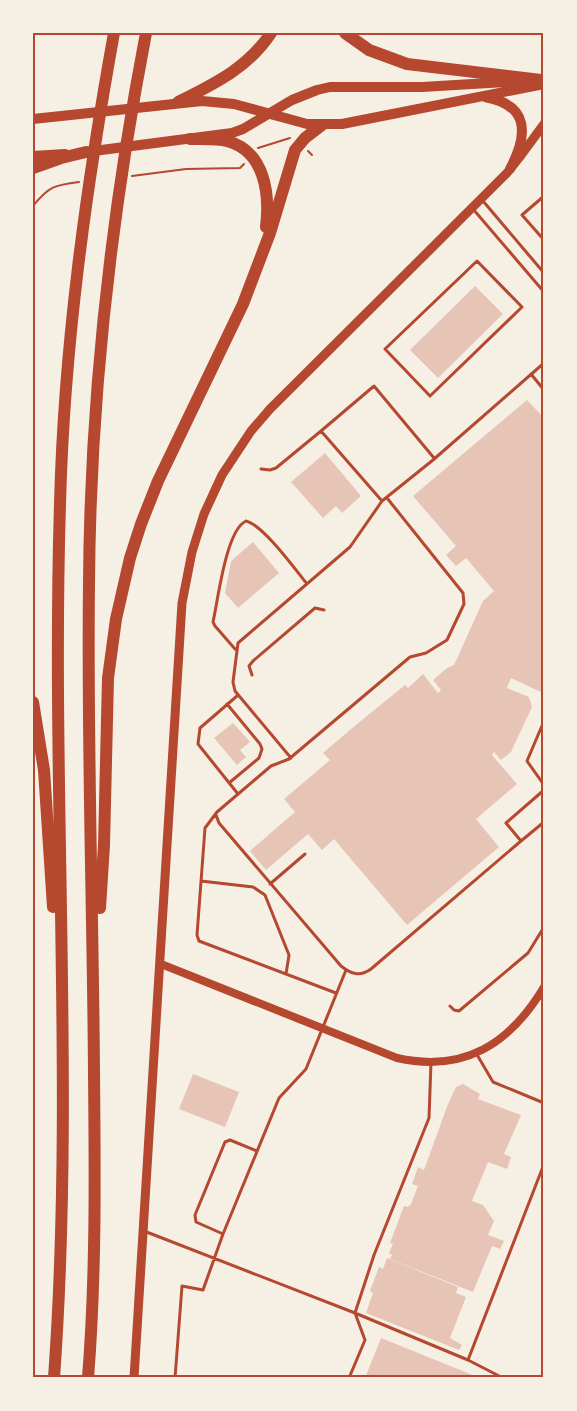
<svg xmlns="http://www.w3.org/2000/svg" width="577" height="1411" viewBox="0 0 577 1411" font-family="Cabin,sans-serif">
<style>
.building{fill:#e6c5b7}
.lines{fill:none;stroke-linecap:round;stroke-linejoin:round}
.path{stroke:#b5482f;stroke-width:2}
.service{stroke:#b5482f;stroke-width:3}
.tertiary{stroke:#b5482f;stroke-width:8}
.secondary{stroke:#b5482f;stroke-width:9}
.primary{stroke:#b5482f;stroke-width:10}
.motorway{stroke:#b5482f;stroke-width:12}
.neatline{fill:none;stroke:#b5482f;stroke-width:2}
</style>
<rect width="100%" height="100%" fill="#f6efe4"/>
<path class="building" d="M 475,286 L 503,314 L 438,378 L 410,350 Z
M 527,400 L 544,418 L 544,691 L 541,692 L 511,678 L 507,688 L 529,697 L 532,707 L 511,752 L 501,760 L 494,752 L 492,755 L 517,784 L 476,819 L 499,847 L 407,925 L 334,839 L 322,850 L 308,834 L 266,870 L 250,851 L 295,812 L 284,799 L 330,760 L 323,753 L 351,729 L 405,685 L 408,688 L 423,674 L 438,693 L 441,690 L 433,680 L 447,668 L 454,665 L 483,601 L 494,591 L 466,558 L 456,566 L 446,555 L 456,546 L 413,496 Z
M 325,453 L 361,496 L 342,513 L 336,506 L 323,518 L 291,482 Z
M 253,542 L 279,573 L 238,608 L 225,593 L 231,561 Z
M 233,723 L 250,742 L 240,750 L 246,757 L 237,765 L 214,738 Z
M 193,1074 L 239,1092 L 225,1127 L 179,1109 Z
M 463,1084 L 480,1094 L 478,1099 L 521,1115 L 504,1154 L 511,1157 L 507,1169 L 488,1162 L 472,1201 L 483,1205 L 494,1221 L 488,1235 L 504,1241 L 500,1249 L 492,1246 L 473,1292 L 390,1259 L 392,1255 L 389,1253 L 393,1244 L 390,1243 L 404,1206 L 408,1207 L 411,1204 L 418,1186 L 412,1184 L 418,1167 L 424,1170 L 448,1104 L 456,1087 Z
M 387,1258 L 458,1287 L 456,1293 L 466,1297 L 450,1338 L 462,1345 L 459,1350 L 366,1313 L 373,1293 L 370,1291 L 379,1267 L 383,1269 Z
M 381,1338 L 480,1378 L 365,1378 Z"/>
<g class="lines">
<path class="path" d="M 258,148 L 290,138
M 308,151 L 312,155
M 132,176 L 186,169 L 240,168 L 244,164
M 33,206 C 49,186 55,185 79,182"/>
<path class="service" d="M 544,196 L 522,215 L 544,240
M 483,201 L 544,273
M 473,209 L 544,292
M 477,261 L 522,307 L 430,396 L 385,349 Z
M 531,374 L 544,390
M 321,431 L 374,386 L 434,458
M 261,469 L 270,470 L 276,468 L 321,431 L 382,501
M 235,649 L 215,626 L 213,622 C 218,600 226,530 246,521 C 263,525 295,569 307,584
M 252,675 L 249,666 L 253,661 L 315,608 L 324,610
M 237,696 L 200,728 L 198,744 L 238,794
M 227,704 L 260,744 L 262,749 L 259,758 L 229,783
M 544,721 L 527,761 L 544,785
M 291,758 L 235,691 L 233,682 L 238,643 L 350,547 L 382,501 L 433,460 L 544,363
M 216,815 L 219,823 L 341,966 C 351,974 360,977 371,969 L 521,841 L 506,823 L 544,790
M 521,841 L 544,822
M 201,881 L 253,887 L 265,895 L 289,955 L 286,974
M 270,884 L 305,854
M 336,993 L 199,941 L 197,935 L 205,828 L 217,812 L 271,766 L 289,759 L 410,657 L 426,653 L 447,640 L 464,604 L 463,593 L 387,498
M 450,1006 L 454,1010 L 459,1011 L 528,953 L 544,927
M 476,1053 L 493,1082 L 544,1103
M 144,1231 L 355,1313 L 468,1360 L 503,1378
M 223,1234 L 196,1222 L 195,1215 L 225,1142 L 230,1140 L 257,1151
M 468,1360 L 544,1164
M 175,1378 L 182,1286 L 203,1290 L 223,1234 L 279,1098 L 306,1069 L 346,970
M 349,1378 L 365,1340 L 355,1313 L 374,1255 L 429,1118 L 431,1062"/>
<path class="tertiary" d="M 161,964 L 397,1058 C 464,1073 510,1044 544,987"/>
<path class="secondary" d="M 134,1378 L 182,603 L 192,552 L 204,514 L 222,475 L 251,431 L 270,409 L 507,173 L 519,158 L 544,124"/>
<path class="primary" d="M 485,97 C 530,105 528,135 510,169
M 33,119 L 202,101 L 234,104 L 307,124 L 342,124 L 544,84
M 86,152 L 232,133 L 243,129 L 292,100 L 317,90 L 330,87 L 422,87 L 523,81
M 33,156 L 65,154"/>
<path class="motorway" d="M 345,33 L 369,50 L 407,64 L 541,80
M 178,102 C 214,84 248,68 271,33
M 190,139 C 202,139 216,138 227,141 C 265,151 270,194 266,227
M 33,168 L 61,158 L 86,152
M 33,702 L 44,770 L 53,907
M 100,908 L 104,845 L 108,678 L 116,619 L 130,558 L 141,524 L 158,481 L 243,304 L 270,233 L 295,150 L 305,138 L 322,125
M 54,1378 C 75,1087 51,795 60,504 C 64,346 86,188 114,33
M 88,1378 C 96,1277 95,1175 94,1073 C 93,911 87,748 89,585 C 90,400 111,215 146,33"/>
</g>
<rect width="577" height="1411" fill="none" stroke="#f6efe4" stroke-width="69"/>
<rect x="34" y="34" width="508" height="1342" class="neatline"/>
</svg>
